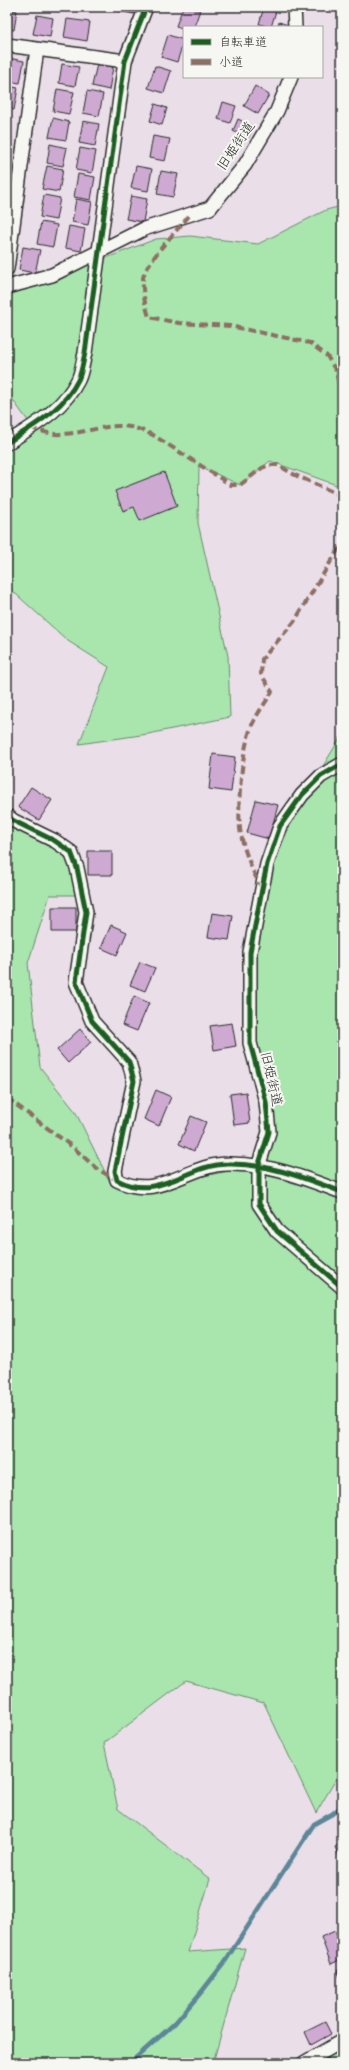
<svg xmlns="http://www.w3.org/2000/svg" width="349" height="2070" viewBox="0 0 349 2070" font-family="'Architects Daughter','Klee One',sans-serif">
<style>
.green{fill:#a8e6ae;stroke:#6a886c}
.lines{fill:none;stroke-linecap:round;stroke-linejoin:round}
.stream{stroke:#5d8698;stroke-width:4.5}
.building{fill:#ceaad3;stroke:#2b2b2b}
.minor-casing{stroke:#2b2b2b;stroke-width:16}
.minor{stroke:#f6f6f2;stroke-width:13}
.quiet{stroke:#8d6e63;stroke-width:4;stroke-dasharray:8 4;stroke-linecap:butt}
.cycleway-casing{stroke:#f6f6f2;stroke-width:8}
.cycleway{stroke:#1b5e20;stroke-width:5}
.labels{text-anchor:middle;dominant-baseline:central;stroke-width:4;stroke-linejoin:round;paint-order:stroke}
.street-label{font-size:14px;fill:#2b2b2b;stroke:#f6f6f2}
</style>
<rect width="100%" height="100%" fill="#eadfe9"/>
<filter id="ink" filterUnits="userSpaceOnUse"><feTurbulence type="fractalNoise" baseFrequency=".025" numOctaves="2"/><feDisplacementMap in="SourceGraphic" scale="8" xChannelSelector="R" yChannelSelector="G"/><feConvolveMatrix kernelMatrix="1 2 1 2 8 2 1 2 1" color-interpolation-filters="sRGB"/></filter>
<g filter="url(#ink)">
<path class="green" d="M 342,206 L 342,487 L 270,461 L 240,485 L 199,466 L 198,523 L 228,656 L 230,717 L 148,734 L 79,744 L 109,667 L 68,641 L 7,586 L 7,453 L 18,436 L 31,425 L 7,392 L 7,296 L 156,239 L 190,236 L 258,244 L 326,210 Z
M 342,735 L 342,1769 L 316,1813 L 264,1703 L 186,1681 L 104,1743 L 118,1809 L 210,1879 L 188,1952 L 245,1948 L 213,2063 L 7,2063 L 7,825 L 71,852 L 78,895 L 50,895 L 28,963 L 40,1067 L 75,1111 L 112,1186 L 145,1188 L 258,1165 L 265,1143 L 250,973 L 271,869 L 298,807 Z
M 342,2042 L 342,2063 L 303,2063 Z"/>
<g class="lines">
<path class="stream" d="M 130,2063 L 175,2023 L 203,1990 L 224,1963 L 314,1824 L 332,1814 L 342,1806"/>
</g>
<path class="building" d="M 57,7 L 81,7 L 80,11 Z
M 118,7 L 135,7 L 134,14 L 118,11 Z
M 183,7 L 200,10 L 194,27 L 184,27 L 184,29 L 176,26 Z
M 264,7 L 276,11 L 271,27 L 259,24 Z
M 7,10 L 17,11 L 14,30 L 7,29 Z
M 37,15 L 53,18 L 50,37 L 33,34 Z
M 67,19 L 90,22 L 87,41 L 64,37 Z
M 279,22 L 291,26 L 290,27 L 277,27 Z
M 168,35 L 184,40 L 177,62 L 161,57 Z
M 8,58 L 24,61 L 20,83 L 7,81 Z
M 62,64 L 79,67 L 75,86 L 59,83 Z
M 97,64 L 113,67 L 109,90 L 92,86 Z
M 155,66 L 171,71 L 164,93 L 148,88 Z
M 7,86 L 18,88 L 14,110 L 7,109 Z
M 255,86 L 269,95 L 258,114 L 244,106 Z
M 57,89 L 74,92 L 69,114 L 53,111 Z
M 87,91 L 103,94 L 99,116 L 83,113 Z
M 223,102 L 236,106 L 230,123 L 218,119 Z
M 155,104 L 167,108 L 162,125 L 150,121 Z
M 53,118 L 69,122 L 66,140 L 49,137 Z
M 238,119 L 254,127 L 248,138 L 233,131 Z
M 83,121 L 99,124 L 95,146 L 79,143 Z
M 153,136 L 170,139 L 165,161 L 149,158 Z
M 7,144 L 11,145 L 7,167 Z
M 50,144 L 67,148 L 63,166 L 47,163 Z
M 80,148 L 96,151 L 92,173 L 76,170 Z
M 47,166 L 63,169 L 59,192 L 42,189 Z
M 136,166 L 152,169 L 148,191 L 131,188 Z
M 161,171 L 178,174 L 173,197 L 157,194 Z
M 78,174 L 95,177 L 91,200 L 74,197 Z
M 44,195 L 60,198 L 56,220 L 40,217 Z
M 131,196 L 147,199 L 143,222 L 126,219 Z
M 76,199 L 92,202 L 88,225 L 72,222 Z
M 41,222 L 57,225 L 53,247 L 37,244 Z
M 69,226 L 85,229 L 81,251 L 65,248 Z
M 23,247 L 40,250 L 35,273 L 19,270 Z
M 164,472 L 177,506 L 140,521 L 134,507 L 123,511 L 115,491 Z
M 213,754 L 235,757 L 231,792 L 209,789 Z
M 31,787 L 52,800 L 39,820 L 18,807 Z
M 256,800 L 278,805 L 269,839 L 247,833 Z
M 88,851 L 112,851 L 112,875 L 88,875 Z
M 52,907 L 76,907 L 76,932 L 52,932 Z
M 212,913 L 233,916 L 229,940 L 208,937 Z
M 111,925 L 127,932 L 117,955 L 101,948 Z
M 140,962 L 155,968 L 145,991 L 130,985 Z
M 134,996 L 149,1003 L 137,1031 L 122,1025 Z
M 232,1023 L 236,1046 L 214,1050 L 210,1026 Z
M 80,1029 L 91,1042 L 68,1063 L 57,1050 Z
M 156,1090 L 171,1097 L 159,1126 L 144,1119 Z
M 246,1092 L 250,1123 L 234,1125 L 230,1094 Z
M 191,1116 L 206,1122 L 194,1151 L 179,1144 Z
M 342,1842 L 342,1863 L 335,1847 Z
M 335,1931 L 342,1948 L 342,1959 L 331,1964 L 321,1937 Z
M 342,1967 L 342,1982 L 337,1970 Z
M 325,2022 L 331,2034 L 311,2045 L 305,2032 Z"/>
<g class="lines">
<defs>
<path id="minor" d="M 294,7 L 295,27
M 7,45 L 125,61
M 7,269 L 37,49
M 7,287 L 52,275 L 144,229 L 210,208 L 245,165 L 277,111 L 291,77
M 7,443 C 34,425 63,410 78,380 C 82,372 83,361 85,353 L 125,61 L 146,7
M 342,764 L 321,776 L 302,795 L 280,826 L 267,864 L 262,889 L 250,952 L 250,1043 L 266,1102 L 269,1132 L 259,1164 L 259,1204 L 277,1231 L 342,1287
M 7,816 L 14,821 L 55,841 L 71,852 L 77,868 L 86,912 L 76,982 L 92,1021 L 129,1062 L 134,1081 L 115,1171 L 117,1180 C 159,1202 187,1164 228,1164 C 268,1163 304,1178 342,1192
M 304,2063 L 342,2041"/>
</defs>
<use href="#minor" class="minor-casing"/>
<use href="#minor" class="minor"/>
<path class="quiet" d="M 189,216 C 178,229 146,262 143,278 C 142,292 145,304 149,317 L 179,323 L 230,326 L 310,343 L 327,356 L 336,371 L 342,399
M 30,428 C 39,430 51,435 60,434 C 98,433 114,416 153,435 L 231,485 L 240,485 L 262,468 L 269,465 L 278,465 L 295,475 L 342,496
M 262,889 C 253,872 245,854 241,835 C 236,811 242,742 254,721 C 259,711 266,702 272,692 L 261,674 L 262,659 L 294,622 L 339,548 L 342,546
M 7,1098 L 74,1148 L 97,1169 L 117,1180"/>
<defs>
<path id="cycleway" d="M 7,443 C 34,425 63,410 78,380 C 82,372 83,361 85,353 L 125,61 L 146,7
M 342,764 L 321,776 L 302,795 L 280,826 L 267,864 L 262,889 L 250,952 L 250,1043 L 266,1102 L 269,1132 L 259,1164 L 259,1204 L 277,1231 L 342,1287
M 7,816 L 14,821 L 55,841 L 71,852 L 77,868 L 86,912 L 76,982 L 92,1021 L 129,1062 L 134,1081 L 115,1171 L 117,1180 C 159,1202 187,1164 228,1164 C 268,1163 304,1178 342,1192"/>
</defs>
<use href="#cycleway" class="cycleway-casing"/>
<use href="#cycleway" class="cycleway"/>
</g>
</g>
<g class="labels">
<g class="street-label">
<text transform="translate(236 146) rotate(-56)">旧姫街道</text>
<text transform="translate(271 1079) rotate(77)">旧姫街道</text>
</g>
</g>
<rect width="349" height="2070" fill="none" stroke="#f6f6f2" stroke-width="24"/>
<rect x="12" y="12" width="325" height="2046" fill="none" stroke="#2b2b2b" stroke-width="1.5" filter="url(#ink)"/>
<rect x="183" y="26" width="140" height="52" fill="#f6f6f2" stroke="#a5a5a2"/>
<rect x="191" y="39" width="20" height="6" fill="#1b5e20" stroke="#a5a5a2"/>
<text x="219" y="46" font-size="12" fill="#2b2b2b">自転車道</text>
<rect x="191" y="59" width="20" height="6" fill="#8d6e63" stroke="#a5a5a2"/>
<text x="219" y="66" font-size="12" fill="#2b2b2b">小道</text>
</svg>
